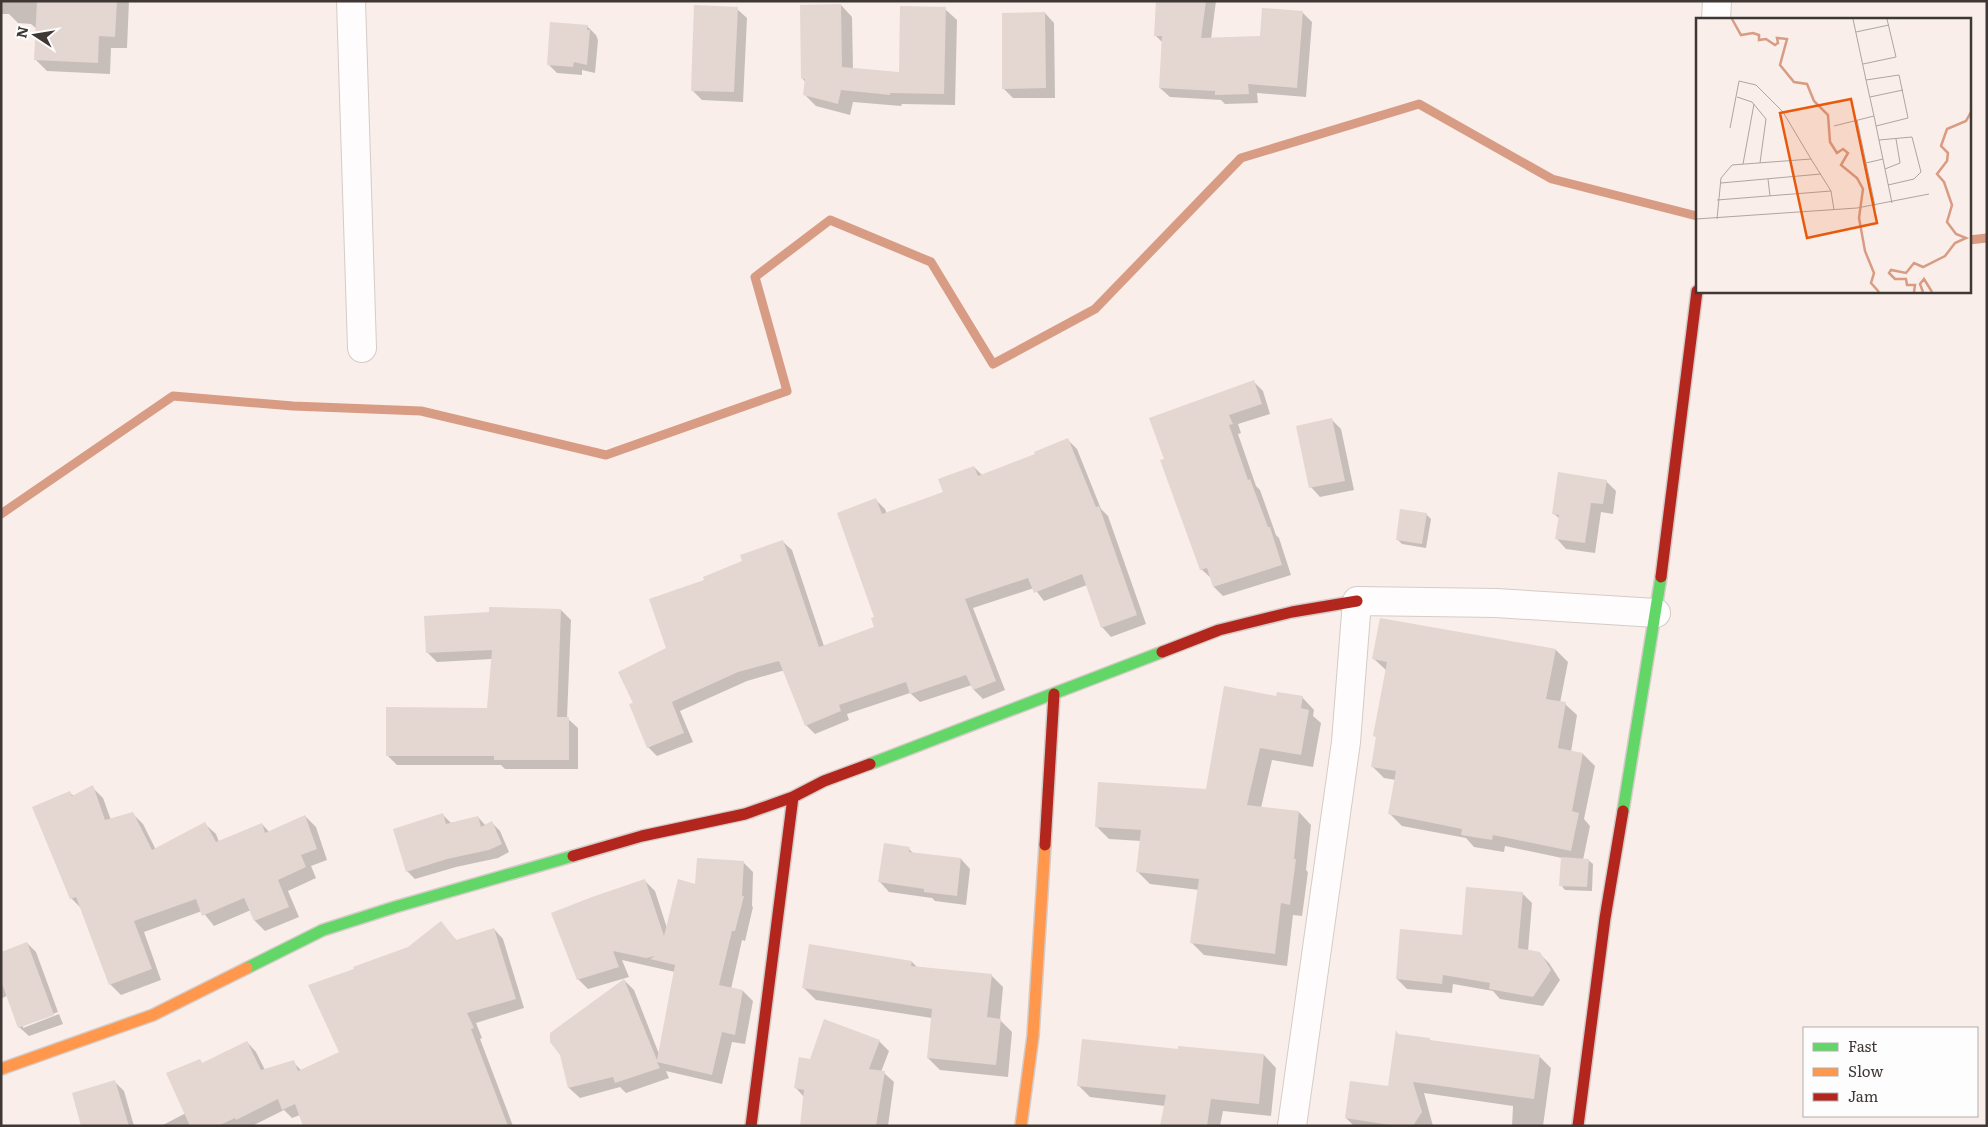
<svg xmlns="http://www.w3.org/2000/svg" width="1988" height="1127" viewBox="0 0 1988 1127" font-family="Literata,serif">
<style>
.shadow{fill:#0003}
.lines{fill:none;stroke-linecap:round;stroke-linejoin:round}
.stream{stroke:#d89c84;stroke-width:9}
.building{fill:#e4d6d0}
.street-casing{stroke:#d4ccc8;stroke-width:30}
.fast-casing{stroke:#d4ccc8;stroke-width:14}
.slow-casing{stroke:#d4ccc8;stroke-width:14}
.jam-casing{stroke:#d4ccc8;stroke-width:14}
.street{stroke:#fefcfc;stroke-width:28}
.fast{stroke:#63d668;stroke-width:11}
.slow{stroke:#ff974d;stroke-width:11}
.jam{stroke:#b3261e;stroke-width:11}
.inset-river{fill:none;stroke:#d89c84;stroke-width:2.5}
.inset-road{fill:none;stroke:#aea5a1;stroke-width:1}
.view{fill:#e8590c;fill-opacity:0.15;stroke:#e8590c;stroke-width:2.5}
.inset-edge{fill:none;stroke:#3e3734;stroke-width:2.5}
</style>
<rect width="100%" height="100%" fill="#f9eee9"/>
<path class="shadow" d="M 1,1 L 129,1 L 127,48 L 111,48 L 110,74 L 47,71 L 35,59 L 37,29 L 31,24 L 18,23 L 9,14 L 1,14 Z
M 1167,1 L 1216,1 L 1211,39 L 1261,38 L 1302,12 L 1312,22 L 1306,97 L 1257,93 L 1258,103 L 1225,104 L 1221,100 L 1170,97 L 1160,88 L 1163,43 L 1155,35 Z
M 841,5 L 852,17 L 853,70 L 900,74 L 945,9 L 957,20 L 955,105 L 902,104 L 901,106 L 853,102 L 850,115 L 816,106 L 805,95 L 806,83 L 802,78 Z
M 737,9 L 747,18 L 743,102 L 702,100 L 692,90 Z
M 1045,13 L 1054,23 L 1055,98 L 1013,98 L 1003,88 Z
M 587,26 L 596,35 L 598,40 L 595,73 L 582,70 L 582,75 L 557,73 L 548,64 Z
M 1254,382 L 1263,391 L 1270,414 L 1238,424 L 1241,433 L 1238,434 L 1256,486 L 1260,490 L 1276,535 L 1279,538 L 1291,575 L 1223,596 L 1214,587 L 1211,578 L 1201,569 L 1165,460 Z
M 1332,420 L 1341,429 L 1354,490 L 1320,497 L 1311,487 Z
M 1068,440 L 1077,449 L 1101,509 L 1108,516 L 1146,624 L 1111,637 L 1102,627 L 1087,585 L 1044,601 L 1034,588 L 973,608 L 1005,690 L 983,699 L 974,690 L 972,685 L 920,702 L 910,693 L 847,714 L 849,720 L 815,734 L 806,725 L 785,670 L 747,681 L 680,711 L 693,742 L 657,756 L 648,747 L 634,703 L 706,581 L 782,541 L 792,550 L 824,646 L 876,628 L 876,500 L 885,509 L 887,514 L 945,493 L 974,467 L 983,476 L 1037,455 Z
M 1606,481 L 1616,491 L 1613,514 L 1601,512 L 1595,553 L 1566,549 L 1557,539 L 1560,519 L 1553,513 Z
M 1426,514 L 1431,519 L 1426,548 L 1402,544 L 1397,539 Z
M 561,610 L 571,620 L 567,718 L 578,728 L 578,769 L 505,769 L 501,765 L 397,765 L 387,755 L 488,709 L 492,659 L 437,662 L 427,652 Z
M 1556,650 L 1568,662 L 1560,703 L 1565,704 L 1577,715 L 1571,752 L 1583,754 L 1595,766 L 1584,819 L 1590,826 L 1583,860 L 1588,860 L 1593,864 L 1592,891 L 1565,890 L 1561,885 L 1562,858 L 1505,846 L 1504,852 L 1474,847 L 1466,838 L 1402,826 L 1390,814 L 1396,780 L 1384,778 L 1372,766 L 1377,738 L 1374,735 L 1387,671 L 1373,658 Z
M 1302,697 L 1314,710 L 1313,716 L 1321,723 L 1313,767 L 1272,760 L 1261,808 L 1299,812 L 1311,825 L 1306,870 L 1308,872 L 1302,916 L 1293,915 L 1287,966 L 1204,955 L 1192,943 L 1199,890 L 1150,884 L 1138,872 L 1141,841 L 1109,839 L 1096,826 L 1207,790 L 1277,698 Z
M 92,787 L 103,798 L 111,820 L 133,814 L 143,824 L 156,850 L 205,824 L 216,834 L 219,842 L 262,824 L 270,833 L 305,816 L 316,827 L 327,860 L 311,866 L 316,878 L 288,891 L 299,917 L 265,931 L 255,921 L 251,910 L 214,926 L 202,911 L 144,932 L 161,980 L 121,995 L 110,984 L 82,909 L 71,898 L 70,793 L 74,796 Z
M 443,815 L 451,823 L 478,817 L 486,826 L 492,823 L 500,831 L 509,852 L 498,858 L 456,867 L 415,879 L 407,871 Z
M 909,849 L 914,854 L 961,859 L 970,869 L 966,905 L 935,901 L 932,898 L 889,892 L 880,882 Z
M 743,862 L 753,872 L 752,906 L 753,907 L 745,941 L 742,940 L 731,989 L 743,991 L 753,1001 L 745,1044 L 732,1042 L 722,1084 L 666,1071 L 669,1078 L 626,1093 L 620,1087 L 580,1098 L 569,1088 L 561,1054 L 624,980 L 634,990 L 659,1054 L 675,972 L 622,960 L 629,977 L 588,989 L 578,979 L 645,881 L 655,891 L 667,928 L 696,885 Z
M 1522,893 L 1532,903 L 1528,951 L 1539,953 L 1549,963 L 1560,980 L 1543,1006 L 1500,999 L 1493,991 L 1453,984 L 1452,993 L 1407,989 L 1397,979 L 1463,936 Z
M 441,923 L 457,941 L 494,929 L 503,939 L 524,1008 L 476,1023 L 482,1038 L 480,1039 L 513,1126 L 304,1126 L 300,1115 L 292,1118 L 284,1110 L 252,1126 L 161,1126 L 186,1113 L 199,1060 L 203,1064 L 247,1042 L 256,1052 L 265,1070 L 293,1062 L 302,1071 L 341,1053 L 356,970 L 409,948 Z
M 27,943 L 36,952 L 58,1012 L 23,1025 L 23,1028 L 59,1014 L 63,1024 L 29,1036 L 19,1027 L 8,995 L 1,999 L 1,953 Z
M 912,962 L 917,967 L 991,975 L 1003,987 L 1000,1020 L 1012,1032 L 1008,1077 L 940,1070 L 928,1058 L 932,1018 L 816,1000 L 804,988 Z
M 1397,1033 L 1400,1036 L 1431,1041 L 1539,1056 L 1551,1068 L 1543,1126 L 1512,1126 L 1513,1106 L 1424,1093 L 1433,1126 L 1354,1126 L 1346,1118 L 1389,1088 Z
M 879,1041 L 889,1051 L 881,1072 L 884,1073 L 894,1082 L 888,1126 L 801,1126 L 804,1097 L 795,1087 L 811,1060 Z
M 1179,1047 L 1264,1055 L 1276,1068 L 1271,1116 L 1223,1111 L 1220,1126 L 1162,1126 L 1165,1106 L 1090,1097 L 1078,1085 L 1179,1050 Z
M 114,1081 L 124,1091 L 134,1126 L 83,1126 Z"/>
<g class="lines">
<path class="stream" d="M 1969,240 L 1987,238
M 1,514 L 173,396 L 293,406 L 421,411 L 606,455 L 787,391 L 755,277 L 830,220 L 931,262 L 993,364 L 1095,309 L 1241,158 L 1419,104 L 1552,179 L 1697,216"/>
</g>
<path class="building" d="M 37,1 L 117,1 L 115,37 L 99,36 L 98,63 L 34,60 Z
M 1156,1 L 1206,1 L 1201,38 L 1260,36 L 1262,8 L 1303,11 L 1297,88 L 1248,84 L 1249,94 L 1215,95 L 1215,91 L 1159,88 L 1162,36 L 1154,36 Z
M 841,4 L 842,67 L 899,72 L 900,6 L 946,7 L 944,94 L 890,93 L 890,95 L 841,90 L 838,104 L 803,95 L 805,79 L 801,79 L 800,5 Z
M 694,5 L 738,7 L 734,92 L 691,91 Z
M 1045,12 L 1046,88 L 1002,89 L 1002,13 Z
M 550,22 L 588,25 L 587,30 L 590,30 L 587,65 L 574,62 L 573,67 L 547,65 Z
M 1254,380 L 1262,404 L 1229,415 L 1233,424 L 1229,425 L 1248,480 L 1250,479 L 1268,527 L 1270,527 L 1282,565 L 1213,587 L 1207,568 L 1200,570 L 1160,460 L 1164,459 L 1149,418 Z
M 1332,418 L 1345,481 L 1309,488 L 1296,426 Z
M 1068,438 L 1096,507 L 1099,506 L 1137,615 L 1101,628 L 1082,574 L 1034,593 L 1028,578 L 965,599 L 996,681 L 973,690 L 966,675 L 910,694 L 906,682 L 839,705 L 841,711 L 805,726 L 779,661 L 738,672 L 672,702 L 684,733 L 647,748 L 629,704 L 633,703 L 618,672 L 666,648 L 649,599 L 704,580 L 703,577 L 742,561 L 740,555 L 783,540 L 819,647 L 874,627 L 871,618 L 874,617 L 837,513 L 876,498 L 882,514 L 943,492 L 938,479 L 974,466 L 978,476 L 1035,454 L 1034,452 Z
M 1558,472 L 1607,480 L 1603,504 L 1591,503 L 1585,543 L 1555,539 L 1559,515 L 1552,514 Z
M 1400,509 L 1427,513 L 1422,544 L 1396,540 Z
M 489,607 L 561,609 L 557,717 L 569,717 L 569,760 L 494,760 L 494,756 L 386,756 L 386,707 L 487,708 L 492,650 L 426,653 L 424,616 L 489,612 Z
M 1380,618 L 1556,649 L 1546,699 L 1566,702 L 1558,748 L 1583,753 L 1572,811 L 1579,813 L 1571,851 L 1493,835 L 1492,840 L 1461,835 L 1462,829 L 1388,814 L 1396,771 L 1371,767 L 1376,737 L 1373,736 L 1387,662 L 1372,659 Z
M 1224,686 L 1276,696 L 1277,692 L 1303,696 L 1301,708 L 1309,710 L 1301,755 L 1260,748 L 1247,805 L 1299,811 L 1294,859 L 1296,859 L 1290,905 L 1281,903 L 1275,954 L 1190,943 L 1199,879 L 1136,872 L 1141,830 L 1095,827 L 1098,782 L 1206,789 Z
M 93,785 L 105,820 L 133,812 L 152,850 L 205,822 L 216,842 L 262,823 L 265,833 L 305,815 L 317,849 L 301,855 L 306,867 L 278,880 L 289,907 L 254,921 L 244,898 L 202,916 L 196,899 L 134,921 L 152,969 L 109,985 L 76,897 L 70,899 L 32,807 L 70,791 L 72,796 Z
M 443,813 L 446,824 L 478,816 L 481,827 L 492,821 L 502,844 L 489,850 L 447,859 L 406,872 L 393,829 Z
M 884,843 L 910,847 L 909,852 L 961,858 L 957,896 L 924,892 L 924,889 L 878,882 Z
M 1561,857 L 1589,859 L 1587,887 L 1559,886 Z
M 697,858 L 744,861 L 742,896 L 744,896 L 735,931 L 732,931 L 719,985 L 743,990 L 735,1035 L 722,1032 L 712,1075 L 657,1062 L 660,1068 L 615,1083 L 613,1077 L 568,1088 L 560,1055 L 550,1042 L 550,1033 L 624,979 L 657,1060 L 675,965 L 650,959 L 655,956 L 646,958 L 613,951 L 619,967 L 577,980 L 551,913 L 592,897 L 645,879 L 664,936 L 678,879 L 695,884 Z
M 1466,887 L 1523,892 L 1518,948 L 1540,952 L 1551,970 L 1533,997 L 1489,989 L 1490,983 L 1443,975 L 1442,984 L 1396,979 L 1400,929 L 1462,935 Z
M 441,921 L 456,940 L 494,928 L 516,999 L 467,1013 L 474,1028 L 471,1029 L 508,1126 L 303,1126 L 295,1104 L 282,1110 L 278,1099 L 236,1120 L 235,1118 L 218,1126 L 190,1126 L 166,1073 L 200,1059 L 202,1063 L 247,1041 L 261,1070 L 294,1060 L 298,1071 L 339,1052 L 308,985 L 354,969 L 353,967 L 408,947 Z
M 27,942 L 54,1015 L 18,1028 L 1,981 L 1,952 Z
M 809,944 L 912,961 L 911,966 L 992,974 L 987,1017 L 1001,1019 L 996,1065 L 927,1058 L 932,1009 L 802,988 Z
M 824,1019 L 880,1040 L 869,1069 L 885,1071 L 876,1126 L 800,1126 L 804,1090 L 794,1088 L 799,1057 L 810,1059 Z
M 1396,1030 L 1398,1034 L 1430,1038 L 1430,1040 L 1540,1055 L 1534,1099 L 1413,1082 L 1422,1112 L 1413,1126 L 1396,1126 L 1345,1118 L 1350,1081 L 1388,1086 Z
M 1082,1039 L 1178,1049 L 1178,1046 L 1264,1054 L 1259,1104 L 1211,1099 L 1207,1126 L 1160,1126 L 1166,1095 L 1077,1086 Z
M 115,1080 L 129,1126 L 81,1126 L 72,1093 Z"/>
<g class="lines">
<defs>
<path id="street" d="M 351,1 L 362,348
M 1716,19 L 1717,1
M 1292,1126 L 1346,742 L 1357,601 L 1496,603 L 1656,613"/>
<path id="fast" d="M 870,764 L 1162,652
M 1623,811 L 1661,577
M 247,968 L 323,930 L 395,907 L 573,856"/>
<path id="slow" d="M 1,1069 L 153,1015 L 247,968
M 1021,1126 L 1033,1036 L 1045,845"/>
<path id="jam" d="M 1661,577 L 1697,291
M 1162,652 L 1219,630 L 1292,612 L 1357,601
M 1045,845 L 1054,694
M 573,856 L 642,836 L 745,814 L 793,797
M 751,1126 L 793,797 L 824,781 L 870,764
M 1578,1126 L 1605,918 L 1623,811"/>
</defs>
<use href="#street" class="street-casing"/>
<use href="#fast" class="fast-casing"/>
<use href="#slow" class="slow-casing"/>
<use href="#jam" class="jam-casing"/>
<use href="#street" class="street"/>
<use href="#fast" class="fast"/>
<use href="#slow" class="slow"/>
<use href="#jam" class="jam"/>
</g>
<g transform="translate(1696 18)">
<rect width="275" height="275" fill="#f9eee9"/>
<path class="inset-river" d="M 36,1 L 45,17 L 57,15 L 63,17 L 63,22 L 70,21 L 79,27 L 82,25 L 81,20 L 91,21 L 84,47 L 98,64 L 111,66 L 118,83 L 132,97 L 134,124 L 141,135 L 147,131 L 152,135 L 145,147 L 161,160 L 167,171 L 163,200 L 169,233 L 178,255 L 175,265 L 183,274M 218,274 L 219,267 L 211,267 L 210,261 L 199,261 L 193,255 L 195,252 L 210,255 L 218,245 L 227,249 L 249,238 L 259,225 L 270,220 L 260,216 L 251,204 L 256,187 L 248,164 L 241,156 L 251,143 L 252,135 L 245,128 L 251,111 L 270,103 L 275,94M 227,274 L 224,266 L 228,261 L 236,274"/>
<path class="inset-road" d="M 157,1 L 170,62M 160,14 L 193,7M 167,46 L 200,39 L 191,1M 41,79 L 56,84 L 70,101 L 64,145M 174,79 L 207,72M 178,98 L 170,62 L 203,57 L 212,100 L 180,108M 161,102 L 179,188M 138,108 L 178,98 L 196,185M 34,110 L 43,63 L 60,67 L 87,94 L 115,141M 183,122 L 216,119 L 225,154 L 218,161 L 192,167M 170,145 L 187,141M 47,146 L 58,86M 189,151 L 204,145 L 200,121M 72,161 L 74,178M 25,165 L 125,156M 21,182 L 135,173 L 138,192M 0,201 L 161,190 L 233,176M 21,201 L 25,160 L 36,147 L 115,141 L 135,173"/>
<path class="view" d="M 155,81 L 181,205 L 111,220 L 84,95 Z"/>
<rect width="275" height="275" class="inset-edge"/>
</g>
<rect width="1988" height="1127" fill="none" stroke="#3e3734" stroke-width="5"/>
<rect x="1803" y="1027" width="175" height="90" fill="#fdfdfd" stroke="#b1aead"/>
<rect x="1813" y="1043" width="25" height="8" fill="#63d668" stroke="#b1aead"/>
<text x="1848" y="1052" font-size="15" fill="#3e3734">Fast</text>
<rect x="1813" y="1068" width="25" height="8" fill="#ff974d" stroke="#b1aead"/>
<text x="1848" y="1077" font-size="15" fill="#3e3734">Slow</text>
<rect x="1813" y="1093" width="25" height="8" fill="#b3261e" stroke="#b1aead"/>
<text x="1848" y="1102" font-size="15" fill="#3e3734">Jam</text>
<g transform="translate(35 35) rotate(282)" stroke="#fdfdfd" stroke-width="4" paint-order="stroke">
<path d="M0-4L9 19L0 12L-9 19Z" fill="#3e3734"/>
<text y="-8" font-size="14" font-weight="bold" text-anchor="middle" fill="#3e3734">N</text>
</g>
</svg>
